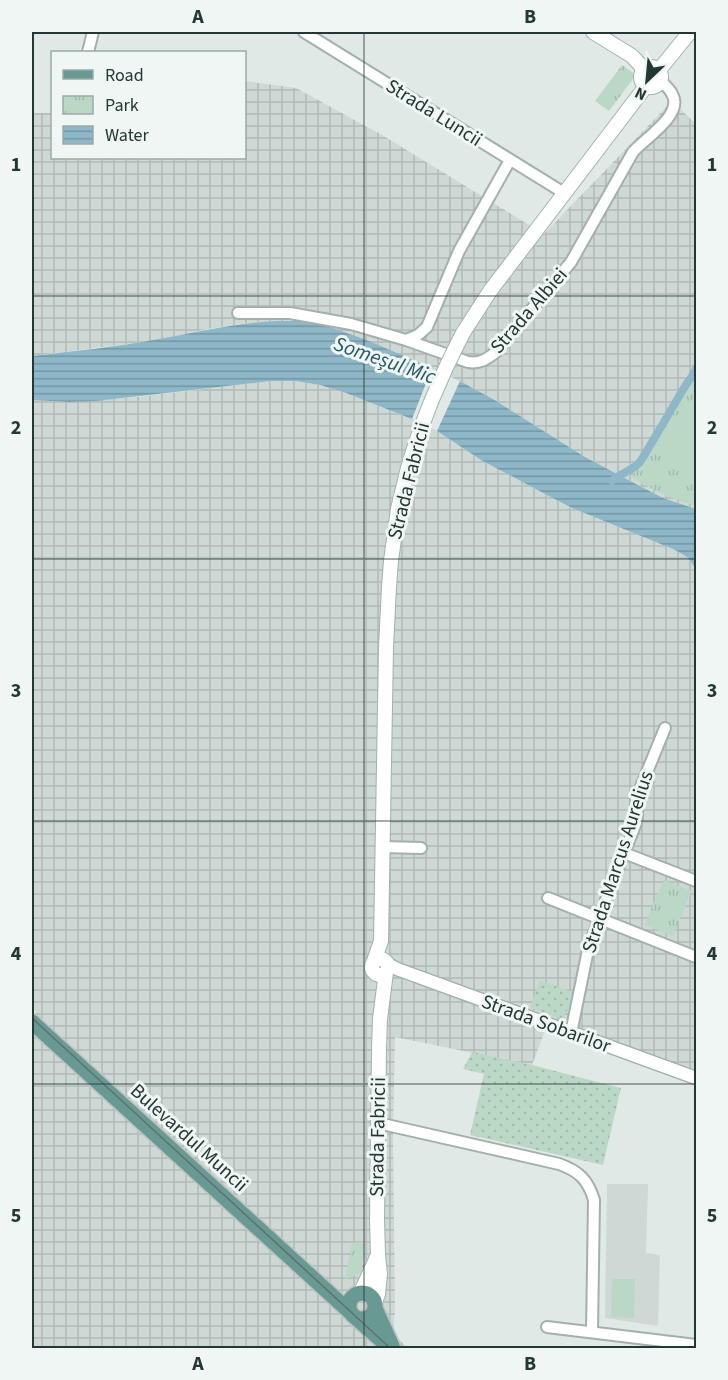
<svg xmlns="http://www.w3.org/2000/svg" width="728" height="1380" viewBox="0 0 728 1380" font-family="'Source Sans 3',sans-serif">
<style>
.built{fill:#ced8d5}
.industrial{fill:url(#industrial-grid)}
.grass{fill:url(#grass-dots)}
.park{fill:url(#park-tufts)}
.pitch{fill:#bbd8c6}
.water{fill:url(#water-rules)}
.pier{fill:#e0e9e6}
.lines{fill:none;stroke-linecap:round;stroke-linejoin:round}
.canal{stroke:#8eb7c8;stroke-width:8}
.minor-casing{stroke:#a4b0ad;stroke-width:14}
.tertiary-casing{stroke:#a4b0ad;stroke-width:15}
.secondary-casing{stroke:#a0b3af;stroke-width:16}
.primary-casing{stroke:#bdc3c2;stroke-width:18}
.minor{stroke:#fff;stroke-width:10}
.tertiary{stroke:#fff;stroke-width:12}
.secondary{stroke:#fff;stroke-width:14}
.primary{stroke:#699993;stroke-width:15}
.tram{stroke:#5d736f;stroke-width:1.5}
.secondary-bridge-casing{stroke:#a0b3af;stroke-width:16;stroke-linecap:butt}
.secondary-bridge{stroke:#fff;stroke-width:14}
.grid{fill:none;stroke:#233734;stroke-width:1.5;stroke-opacity:0.55}
.labels{text-anchor:middle;dominant-baseline:central;stroke-width:6;stroke-linejoin:round;paint-order:stroke}
.street-label{font-size:20px;fill:#233734;stroke:#eff6f3}
.water-label{font-size:21px;font-style:italic;fill:#24566b;stroke:#eff6f3}
.neatline{fill:none;stroke:#233734;stroke-width:2}
.grid-label{font-size:20px;text-anchor:middle;font-weight:bold;fill:#233734}
</style>
<defs>
<pattern id="industrial-grid" width="8" height="8" patternUnits="userSpaceOnUse" patternTransform="scale(1.5)"><rect width="8" height="8" fill="#ced8d5"/><path d="M0 4h8M4 0v8" fill="none" stroke="#b1bab7"/></pattern>
<pattern id="grass-dots" width="8" height="8" patternUnits="userSpaceOnUse" patternTransform="scale(1.5)"><rect width="8" height="8" fill="#bbd8c6"/><path d="M2 2h.1M6 6h.1" fill="none" stroke="#a0baab" stroke-width="1.8" stroke-linecap="round"/></pattern>
<pattern id="park-tufts" width="24" height="20" patternUnits="userSpaceOnUse" patternTransform="scale(1.5)"><rect width="24" height="20" fill="#bbd8c6"/><path d="M3 7l-1-3M5 7V3M7 7l1-3M15 17l-1-3M17 17v-4M19 17l1-3" fill="none" stroke="#a0baab"/></pattern>
<pattern id="water-rules" width="6" height="5" patternUnits="userSpaceOnUse" patternTransform="scale(1.5)"><rect width="6" height="5" fill="#8eb7c8"/><path d="M0 2.5h6" fill="none" stroke="#7496a3"/></pattern>
</defs>
<rect width="100%" height="100%" fill="#e0e9e6"/>
<path class="built" d="M 607,1184 L 648,1184 L 646,1253 L 660,1255 L 658,1326 L 605,1318 Z"/>
<path class="industrial" d="M 245,81 L 296,88 L 382,135 L 544,234 L 672,101 L 696,124 L 696,509 L 663,498 L 585,457 L 493,399 L 458,380 L 403,356 L 330,327 L 303,321 L 249,323 L 207,329 L 158,340 L 32,356 L 32,113 L 52,113 L 52,158 L 244,158 Z
M 271,381 L 297,381 L 320,385 L 346,393 L 412,419 L 437,431 L 481,460 L 543,493 L 572,508 L 673,549 L 687,557 L 694,566 L 696,577 L 696,1076 L 547,1025 L 532,1065 L 395,1037 L 393,1136 L 395,1311 L 393,1332 L 407,1348 L 32,1348 L 32,1017 L 36,1012 L 32,1007 L 32,400 L 69,402 L 137,397 Z"/>
<path class="grass" d="M 540,980 L 578,994 L 562,1019 L 530,1008 Z
M 472,1052 L 532,1065 L 621,1088 L 603,1165 L 470,1135 L 484,1074 L 463,1069 Z"/>
<path class="park" d="M 622,65 L 636,75 L 609,111 L 595,101 Z
M 696,378 L 696,506 L 666,496 L 631,477 L 665,429 L 688,388 Z
M 664,880 L 692,891 L 673,936 L 644,925 Z
M 365,1242 L 361,1273 L 345,1279 L 352,1243 Z"/>
<path class="pitch" d="M 696,393 L 696,469 L 661,448 Z
M 612,1279 L 635,1279 L 634,1318 L 611,1317 Z"/>
<path class="water" d="M 277,321 L 303,321 L 330,327 L 369,341 L 432,368 L 458,380 L 493,399 L 585,457 L 638,485 L 663,498 L 696,509 L 696,566 L 694,566 L 687,557 L 673,549 L 572,508 L 543,493 L 481,460 L 437,431 L 412,419 L 346,393 L 320,385 L 296,381 L 271,381 L 96,401 L 69,402 L 32,400 L 32,356 C 74,351 117,347 159,339 C 199,332 235,323 277,321 Z"/>
<path class="pier" d="M 432,368 L 460,381 L 437,431 L 412,419 Z"/>
<g class="lines">
<path class="canal" d="M 612,481 C 621,473 632,471 640,462 C 655,438 669,413 684,388 C 688,381 693,376 696,369"/>
<defs>
<path id="minor" d="M 304,32 L 564,193
M 88,52 L 93,32
M 238,313 L 290,313 L 351,324 L 406,340 L 468,362 C 480,364 487,359 496,352 L 571,262 L 633,152 C 644,139 682,116 673,96 C 671,90 665,85 661,81
M 406,340 L 418,335 L 427,327 L 459,251 L 510,160
M 383,847 L 421,848
M 624,853 L 696,881
M 548,898 L 696,957
M 571,1033 L 588,950 L 611,886 L 636,823 L 637,815 L 636,799 L 665,728
M 378,1123 L 559,1164 C 579,1171 588,1180 594,1200 L 592,1332
M 547,1327 L 696,1345"/>
<path id="tertiary" d="M 388,964 L 397,969 L 696,1078"/>
<path id="secondary" d="M 593,32 L 632,56 L 644,69
M641 77a10 10 0 1 1 20 0a10 10 0 1 1-20 0Z
M 659,70 L 690,32
M 463,333 L 490,291 L 646,86
M372 967a8 8 0 1 1 16 0a8 8 0 1 1-16 0Z
M 374,961 L 381,941 L 386,647 L 389,587 L 391,561 L 398,509 L 408,468
M 361,1292 L 377,1257
M 375,1302 L 378,1294 L 380,1274 L 378,1255 L 377,1219 L 379,1049 L 380,1019 L 386,972"/>
<path id="primary" d="M 32,1022 L 350,1312
M349 1306a13 13 0 1 1 26 0a13 13 0 1 1-26 0Z
M 375,1308 L 392,1346
M 356,1318 L 390,1348"/>
</defs>
<use href="#minor" class="minor-casing"/>
<use href="#tertiary" class="tertiary-casing"/>
<use href="#secondary" class="secondary-casing"/>
<use href="#primary" class="primary-casing"/>
<use href="#minor" class="minor"/>
<use href="#tertiary" class="tertiary"/>
<use href="#secondary" class="secondary"/>
<use href="#primary" class="primary"/>
<path class="tram" d="M 32,1018 L 390,1348"/>
<defs>
<path id="secondary-bridge" d="M 408,468 C 422,420 440,377 463,333"/>
</defs>
<use href="#secondary-bridge" class="secondary-bridge-casing"/>
<use href="#secondary-bridge" class="secondary-bridge"/>
</g>
<path class="grid" d="M 364,32 L 364,1348M 32,296 L 696,296M 32,559 L 696,559M 32,821 L 696,821M 32,1084 L 696,1084"/>
<g class="labels">
<g class="street-label">
<text transform="translate(434 113) rotate(32)">Strada Luncii</text>
<text transform="translate(529 311) rotate(-49)">Strada Albiei</text>
<text transform="translate(409 481) rotate(-76)">Strada Fabricii</text>
<text transform="translate(618 862) rotate(-72)">Strada Marcus Aurelius</text>
<text transform="translate(546 1024) rotate(20)">Strada Sobarilor</text>
<text transform="translate(378 1137) rotate(-89)">Strada Fabricii</text>
<text transform="translate(189 1138) rotate(42)">Bulevardul Muncii</text>
</g>
<g class="water-label">
<text transform="translate(385 360) rotate(19)">Someșul Mic</text>
</g>
</g>
<rect width="728" height="1380" fill="none" stroke="#eff6f3" stroke-width="66"/>
<rect x="51" y="51" width="195" height="108" fill="#eff6f3" stroke="#9daaa7" stroke-width="1.5"/>
<rect x="63" y="70" width="30" height="9" fill="#699993" stroke="#9daaa7" stroke-width="1.5"/>
<text x="105" y="81" font-size="18" fill="#233734">Road</text>
<rect x="63" y="96" width="30" height="18" fill="url(#park-tufts)" stroke="#9daaa7" stroke-width="1.5"/>
<text x="105" y="111" font-size="18" fill="#233734">Park</text>
<rect x="63" y="126" width="30" height="18" fill="url(#water-rules)" stroke="#9daaa7" stroke-width="1.5"/>
<text x="105" y="141" font-size="18" fill="#233734">Water</text>
<g transform="translate(647 81) rotate(206)" stroke="#eff6f3" stroke-width="4.5" paint-order="stroke">
<path d="M0-4.5L10 22L0 15L-10 22Z" fill="#233734"/>
<text y="-9" font-size="16" font-weight="bold" text-anchor="middle" fill="#233734">N</text>
</g>
<rect x="33" y="33" width="662" height="1314" class="neatline"/>
<g class="grid-label">
<text x="198" y="23">A</text>
<text x="530" y="23">B</text>
<text x="16" y="171">1</text>
<text x="712" y="171">1</text>
<text x="16" y="434">2</text>
<text x="712" y="434">2</text>
<text x="16" y="697">3</text>
<text x="712" y="697">3</text>
<text x="16" y="960">4</text>
<text x="712" y="960">4</text>
<text x="16" y="1222">5</text>
<text x="712" y="1222">5</text>
<text x="198" y="1370">A</text>
<text x="530" y="1370">B</text>
</g>
</svg>
